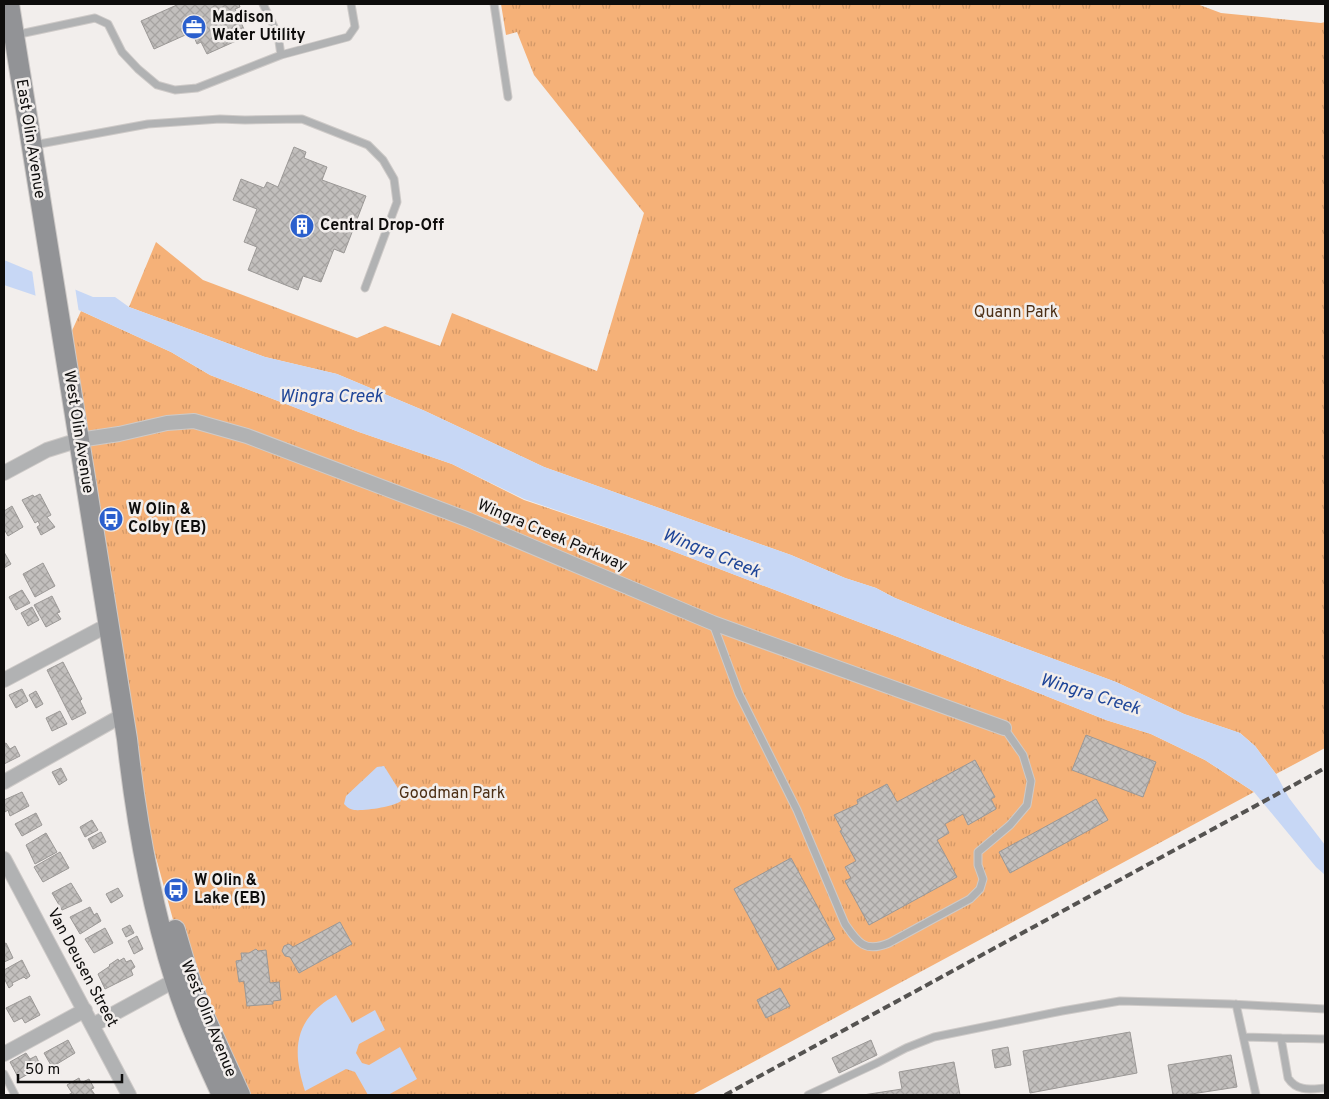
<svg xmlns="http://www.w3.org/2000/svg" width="1329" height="1099" viewBox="0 0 1329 1099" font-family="Overpass,sans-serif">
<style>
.park{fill:url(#park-tufts)}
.water{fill:#c7d7f5}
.pier{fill:#f2eeec}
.building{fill:url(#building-cross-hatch);stroke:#9b9896}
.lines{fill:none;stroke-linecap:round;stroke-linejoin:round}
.lane-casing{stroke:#cecac8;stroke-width:9}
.street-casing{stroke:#cecac8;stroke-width:16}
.secondary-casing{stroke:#cecac8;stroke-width:22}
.lane{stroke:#b1b2b3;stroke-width:7}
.street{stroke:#b1b2b3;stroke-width:14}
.secondary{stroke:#929396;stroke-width:20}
.rail{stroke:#555351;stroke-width:4;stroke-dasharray:8 4;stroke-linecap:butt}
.labels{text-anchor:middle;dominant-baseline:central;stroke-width:5;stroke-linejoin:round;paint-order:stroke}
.poi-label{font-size:16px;font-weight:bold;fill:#0e0d0c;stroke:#f2eeec;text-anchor:start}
.street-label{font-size:16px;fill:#0e0d0c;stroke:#f2eeec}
.park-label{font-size:16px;fill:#4d3016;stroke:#f2eeec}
.water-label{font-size:18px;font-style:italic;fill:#1e4598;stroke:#f2eeec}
</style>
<defs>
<pattern id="park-tufts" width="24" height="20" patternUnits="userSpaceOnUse" patternTransform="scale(1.25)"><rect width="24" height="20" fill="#f5b178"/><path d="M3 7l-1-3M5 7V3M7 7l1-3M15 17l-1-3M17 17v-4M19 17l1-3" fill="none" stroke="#d19767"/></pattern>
<pattern id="building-cross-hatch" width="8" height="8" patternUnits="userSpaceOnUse" patternTransform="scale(1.25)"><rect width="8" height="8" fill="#c2bfbd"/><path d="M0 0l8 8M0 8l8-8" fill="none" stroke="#a6a3a1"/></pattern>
</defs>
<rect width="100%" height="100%" fill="#f2eeec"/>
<path class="park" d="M 501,4 L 1197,4 L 1221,13 L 1321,23 L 1325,22 L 1325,748 L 1276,774 L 1255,746 L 1240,733 L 1184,714 L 1116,682 L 962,625 L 895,598 L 876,588 L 845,578 L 791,555 L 544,467 L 425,411 L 337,374 L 265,357 L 129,307 L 156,242 L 203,280 L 357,338 L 385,326 L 440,346 L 452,313 L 597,371 L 644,213 L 534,75 L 517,32 L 506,35 Z
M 81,311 L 171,352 L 210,375 L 359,432 L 452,464 L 524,500 L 649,542 L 898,637 L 1106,720 L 1151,734 L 1205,760 L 1254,792 L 692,1095 L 240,1095 L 188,974 L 150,836 L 64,348 Z"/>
<path class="water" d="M 4,260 L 93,297 L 115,297 L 129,307 L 265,357 L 337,374 L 425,411 L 544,467 L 791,555 L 845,578 L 876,588 L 895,598 L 962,625 L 1116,682 L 1184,714 L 1240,733 L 1255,746 L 1276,774 L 1289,798 L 1325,845 L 1325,875 L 1316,867 L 1254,792 L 1205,760 L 1151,734 L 1106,720 L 898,637 L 649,542 L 524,499 L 452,464 L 359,432 L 210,375 L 171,352 L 81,311 L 4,285 Z
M 384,766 L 399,790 L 401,801 C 393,807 364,811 354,810 C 349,809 347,807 344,804 L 346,796 L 377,767 Z
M 336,995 L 352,1023 L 375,1010 L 385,1030 L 359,1044 L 356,1053 L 362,1063 L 369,1065 L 400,1047 L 417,1079 L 388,1095 L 368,1095 L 355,1072 L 346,1069 L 305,1091 C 291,1048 295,1018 336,995 Z"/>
<path class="pier" d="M 32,270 L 75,287 L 79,313 L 36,299 Z"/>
<path class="building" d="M 179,4 L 239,4 L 240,7 L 235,9 L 247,36 L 207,54 L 201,42 L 197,44 L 192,32 L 154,49 L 141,21 Z
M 294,147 L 306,152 L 304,158 L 327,167 L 322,180 L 366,196 L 344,253 L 334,249 L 321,282 L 303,276 L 298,290 L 248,270 L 257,247 L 244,242 L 257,209 L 233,200 L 241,179 L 264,188 L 267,182 L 278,187 Z
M 40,494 L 51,515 L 47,517 L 55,527 L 41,535 L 37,527 L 40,525 L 38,521 L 35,523 L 22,500 L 33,495 L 34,497 Z
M 12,506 L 23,527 L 8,536 L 4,529 L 4,511 Z
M 4,552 L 11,564 L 4,568 Z
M 43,563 L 55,586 L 35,597 L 23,574 Z
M 22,590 L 30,603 L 16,610 L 9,597 Z
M 52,596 L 60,612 L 57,613 L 61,619 L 46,627 L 34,605 Z
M 32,607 L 39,620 L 28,626 L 21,613 Z
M 63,662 L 82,699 L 80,701 L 86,713 L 72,720 L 47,670 Z
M 22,689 L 28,701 L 16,708 L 9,695 Z
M 36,691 L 43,704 L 36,708 L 29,695 Z
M 60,711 L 67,724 L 52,731 L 46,718 Z
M 1086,735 L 1156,762 L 1143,797 L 1072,770 Z
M 6,743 L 10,749 L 15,746 L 20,756 L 4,764 L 4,744 Z
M 975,760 L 995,797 L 991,799 L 996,809 L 968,825 L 963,814 L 945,824 L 949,833 L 937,840 L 957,877 L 869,925 L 845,881 L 851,878 L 845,867 L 856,861 L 840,831 L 842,830 L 834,815 L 858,804 L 857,800 L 887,784 L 897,802 Z
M 61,768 L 67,780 L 59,785 L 52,772 Z
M 22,792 L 29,806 L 10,816 L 8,810 L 5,812 L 4,800 Z
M 1096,799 L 1108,820 L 1010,873 L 999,852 Z
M 36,813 L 42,825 L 22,836 L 15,824 Z
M 92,820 L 98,830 L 85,837 L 80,827 Z
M 101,832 L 106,842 L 93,849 L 88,839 Z
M 46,833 L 57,852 L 35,864 L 26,845 Z
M 60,852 L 69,868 L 43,882 L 34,867 Z
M 791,858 L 835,939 L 778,970 L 734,889 Z
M 71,883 L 82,901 L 62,910 L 52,893 Z
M 118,888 L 123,896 L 111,903 L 106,894 Z
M 90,907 L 94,915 L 97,913 L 101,921 L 80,934 L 70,917 Z
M 340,922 L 352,944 L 299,973 L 290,957 L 285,956 L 282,951 L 284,946 L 289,944 L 293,947 Z
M 130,925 L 134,933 L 126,937 L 122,929 Z
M 105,928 L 113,943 L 94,953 L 85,939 Z
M 137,936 L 143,949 L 134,954 L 128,941 Z
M 6,943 L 13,958 L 4,962 L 4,944 Z
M 256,949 L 258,951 L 266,950 L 270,983 L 279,982 L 281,1000 L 273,1001 L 273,1004 L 247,1006 L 244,981 L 239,982 L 236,961 L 242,960 L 241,953 L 249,953 Z
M 124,958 L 126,962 L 131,960 L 135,967 L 131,970 L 133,975 L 105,989 L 98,974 L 110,966 L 109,965 L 118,959 L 119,961 Z
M 22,960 L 30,976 L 26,979 L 24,977 L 12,983 L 13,985 L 9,988 L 4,978 L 4,970 Z
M 780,988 L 790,1006 L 766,1018 L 757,1000 Z
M 30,996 L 40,1015 L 25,1023 L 22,1018 L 14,1022 L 6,1008 Z
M 1130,1032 L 1137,1073 L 1030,1093 L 1023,1051 Z
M 68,1040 L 75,1053 L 52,1067 L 44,1053 Z
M 871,1040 L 877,1055 L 839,1073 L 832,1058 Z
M 1008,1047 L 1011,1065 L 995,1068 L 992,1050 Z
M 26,1053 L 30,1059 L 36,1056 L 41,1067 L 19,1079 L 10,1062 Z
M 1231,1055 L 1237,1087 L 1185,1095 L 1173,1095 L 1168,1065 Z
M 954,1062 L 960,1095 L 863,1095 L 902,1089 L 899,1072 Z
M 79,1078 L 81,1083 L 89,1079 L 94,1088 L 91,1089 L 95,1095 L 68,1095 L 72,1093 L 67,1085 Z"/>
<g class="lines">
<defs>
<path id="lane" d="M 263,4 L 278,35 L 281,55
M 494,4 L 508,97
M 15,35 L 95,18 L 108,24 L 122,52 L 138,69 L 157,85 L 175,90 L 197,88 L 281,55 L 348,37 L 355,27 L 351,4
M 34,145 L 148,124 L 220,119 L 245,120 L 302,119 L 368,145 L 383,160 L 394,179 L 397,202 L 365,288
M 713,624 L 739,694 L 797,810 L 845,924 C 858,943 865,953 889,943 L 970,899 L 980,889 L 983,879 L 978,865 L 978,852 L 1010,825 L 1027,805 L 1031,781 L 1023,755 L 1004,728
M 1236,1004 L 1256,1095
M 1244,1037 L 1325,1039
M 1281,1038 L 1288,1078 C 1297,1092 1311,1089 1325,1088
M 4,1074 L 15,1095
M 808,1095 L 877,1063 L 906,1048 L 934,1037 L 1062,1011 L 1120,1001 L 1230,1004 L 1325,1009"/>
<path id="street" d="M 4,473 L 47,450 L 79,440 L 119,434 L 167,423 L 194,421 L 247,436 L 469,520 L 713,623 L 1004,728
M 4,680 L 108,625
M 4,782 L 123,715
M 4,859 L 129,1095
M 93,1025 L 183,976
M 4,1054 L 85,1010"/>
<path id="secondary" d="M 9,4 L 127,739 C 136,820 150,901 175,980 C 187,1019 205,1058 222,1095
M 175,930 L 188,974 L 200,1007 L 240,1095"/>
</defs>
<use href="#lane" class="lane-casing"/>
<use href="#street" class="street-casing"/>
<use href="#secondary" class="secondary-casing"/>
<use href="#lane" class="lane"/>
<use href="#street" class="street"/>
<use href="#secondary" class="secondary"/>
<path class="rail" d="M 725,1095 L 1325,768"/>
</g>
<defs>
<symbol id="office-disc" viewBox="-11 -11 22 22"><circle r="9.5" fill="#2a5fcd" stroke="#f2eeec"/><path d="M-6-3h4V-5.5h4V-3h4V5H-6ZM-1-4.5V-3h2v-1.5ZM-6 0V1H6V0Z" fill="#fff"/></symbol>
<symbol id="building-disc" viewBox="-11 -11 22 22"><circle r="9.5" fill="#2a5fcd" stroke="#f2eeec"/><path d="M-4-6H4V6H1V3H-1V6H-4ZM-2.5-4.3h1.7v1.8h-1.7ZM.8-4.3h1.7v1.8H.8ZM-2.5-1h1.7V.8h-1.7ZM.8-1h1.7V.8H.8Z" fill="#fff"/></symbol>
<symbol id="bus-disc" viewBox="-11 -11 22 22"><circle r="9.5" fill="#2a5fcd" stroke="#f2eeec"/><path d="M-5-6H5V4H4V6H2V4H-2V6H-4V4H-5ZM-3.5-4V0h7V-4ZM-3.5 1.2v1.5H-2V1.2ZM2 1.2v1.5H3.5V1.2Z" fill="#fff"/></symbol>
</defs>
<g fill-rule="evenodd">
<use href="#office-disc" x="180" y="13" width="28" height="28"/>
<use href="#building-disc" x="288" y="212" width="28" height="28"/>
<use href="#bus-disc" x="97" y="505" width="28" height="28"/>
<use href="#bus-disc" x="162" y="876" width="28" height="28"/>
</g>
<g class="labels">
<g class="poi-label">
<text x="212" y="18">Madison<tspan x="212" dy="18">Water Utility</tspan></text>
<text x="320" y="226">Central Drop-Off</text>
<text x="128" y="510">W Olin &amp;<tspan x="128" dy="18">Colby (EB)</tspan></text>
<text x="194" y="881">W Olin &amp;<tspan x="194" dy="18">Lake (EB)</tspan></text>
</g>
<g class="street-label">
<text transform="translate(30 139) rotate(81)">East Olin Avenue</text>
<text transform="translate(78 432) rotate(81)">West Olin Avenue</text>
<text transform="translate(552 536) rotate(23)">Wingra Creek Parkway</text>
<text transform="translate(82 968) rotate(62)">Van Deusen Street</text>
<text transform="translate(208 1019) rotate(68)">West Olin Avenue</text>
</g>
<g class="park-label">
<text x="1016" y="313">Quann Park</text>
<text x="452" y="794">Goodman Park</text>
</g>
<g class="water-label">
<text x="331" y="397">Wingra Creek</text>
<text transform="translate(711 554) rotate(22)">Wingra Creek</text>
<text transform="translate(1090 695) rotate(17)">Wingra Creek</text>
</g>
</g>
<rect width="1329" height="1099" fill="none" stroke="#0e0d0c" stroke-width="10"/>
<path d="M18 1074v8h104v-8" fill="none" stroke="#0e0d0c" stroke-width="2.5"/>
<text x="25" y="1074" font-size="15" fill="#0e0d0c" stroke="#f2eeec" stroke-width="4" paint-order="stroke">50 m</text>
</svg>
